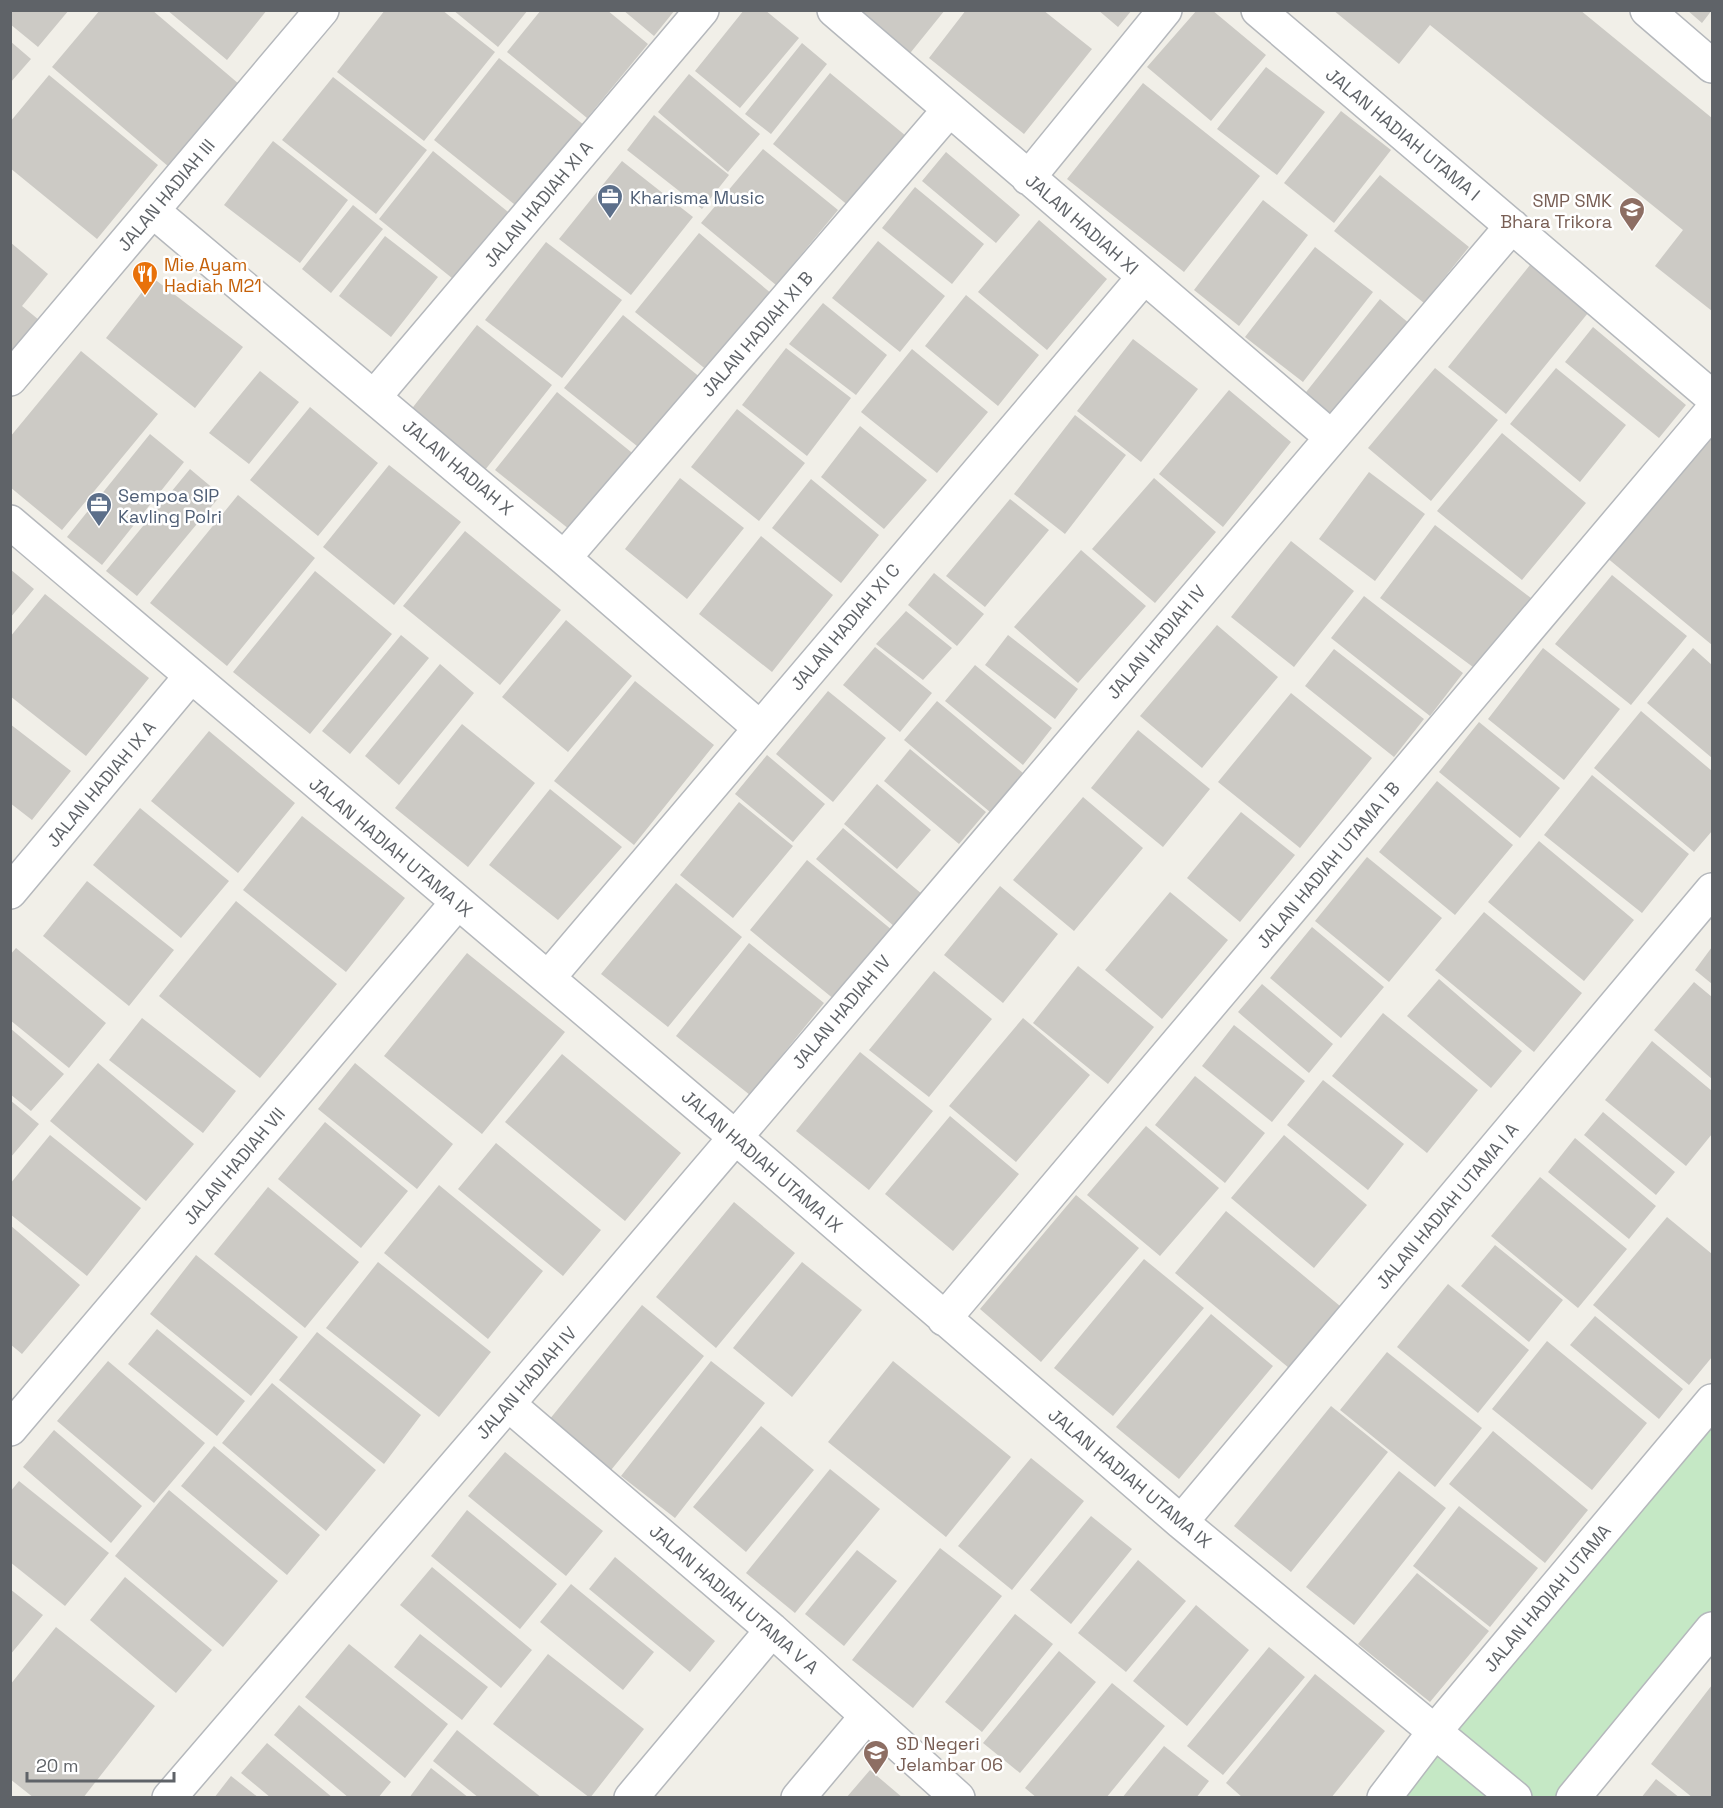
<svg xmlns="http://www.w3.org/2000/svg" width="1723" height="1808" viewBox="0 0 1723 1808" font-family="'Space Grotesk',sans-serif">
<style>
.green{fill:#c5e8c5}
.building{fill:#cccac5}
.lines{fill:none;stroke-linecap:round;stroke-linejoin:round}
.minor-casing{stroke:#b5b8bc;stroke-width:36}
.minor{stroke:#fff;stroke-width:33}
.labels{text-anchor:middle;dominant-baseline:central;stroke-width:5;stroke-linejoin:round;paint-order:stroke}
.street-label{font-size:18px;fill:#5f6368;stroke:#fff}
.service-label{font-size:18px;fill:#4e5e75;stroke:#fff;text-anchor:start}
.education-label{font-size:18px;fill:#785e54;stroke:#fff;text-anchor:end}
.food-label{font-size:18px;fill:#c56008;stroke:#fff;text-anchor:start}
</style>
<rect width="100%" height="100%" fill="#f1efe8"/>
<path class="green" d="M 1712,1411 L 1712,1621 L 1564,1797 L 1383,1798 Z"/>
<path class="building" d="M 10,10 L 69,10 L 38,47 L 10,24 Z
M 100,10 L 152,10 L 239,84 L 169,167 L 52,67 Z
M 167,10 L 267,10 L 227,60 Z
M 385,10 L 442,10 L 495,52 L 424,141 L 337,72 Z
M 453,10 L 528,10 L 498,47 Z
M 541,10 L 607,10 L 648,44 L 587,118 L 507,52 Z
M 623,10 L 675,10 L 654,36 Z
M 744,10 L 765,10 L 799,38 L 740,108 L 695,71 Z
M 850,10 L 945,10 L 907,57 Z
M 966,10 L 1043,10 L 1092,49 L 1024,134 L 929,58 Z
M 1098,10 L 1132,10 L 1118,27 Z
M 1197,10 L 1212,10 L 1266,55 L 1211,121 L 1147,67 Z
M 1333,10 L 1580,10 L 1712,118 L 1712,311 L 1655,266 L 1683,230 L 1430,25 L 1399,64 Z
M 1687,10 L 1712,10 L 1702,23 Z
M 10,41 L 31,59 L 10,83 Z
M 802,43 L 827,64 L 771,134 L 745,114 Z
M 499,58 L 584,125 L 519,208 L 434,140 Z
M 1266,67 L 1325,112 L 1277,175 L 1217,129 Z
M 830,73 L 912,141 L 855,211 L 773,144 Z
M 689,74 L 760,134 L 728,172 L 658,112 Z
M 49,75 L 158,165 L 97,239 L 10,168 L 10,122 Z
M 333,77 L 427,150 L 376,214 L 282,140 Z
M 1143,83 L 1260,176 L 1184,272 L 1067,179 Z
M 1341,111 L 1391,150 L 1334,223 L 1284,183 Z
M 654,115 L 729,175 L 702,209 L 627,150 Z
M 273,141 L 348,200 L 300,263 L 224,205 Z
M 763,149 L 838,210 L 776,285 L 701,223 Z
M 433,151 L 518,220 L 463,287 L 379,219 Z
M 946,152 L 1020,215 L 996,243 L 922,181 Z
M 622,161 L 693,217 L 631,295 L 559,239 Z
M 1380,175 L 1469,247 L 1424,303 L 1334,231 Z
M 915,187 L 984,244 L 952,284 L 882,228 Z
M 1263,200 L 1308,235 L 1239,326 L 1194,290 Z
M 353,205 L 383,229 L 331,293 L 302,269 Z
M 1039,220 L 1107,279 L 1047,350 L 978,292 Z
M 699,233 L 772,294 L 708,371 L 635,312 Z
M 385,236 L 438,277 L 391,337 L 339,296 Z
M 878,241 L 945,296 L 900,352 L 832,298 Z
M 10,242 L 48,274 L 22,306 L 39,320 L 10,354 Z
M 546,242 L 622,300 L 562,378 L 485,320 Z
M 1315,247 L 1373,292 L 1303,382 L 1245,337 Z
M 1530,265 L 1588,313 L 1506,414 L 1448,367 Z
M 153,278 L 243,347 L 195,408 L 106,338 Z
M 966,295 L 1039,355 L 998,406 L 925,346 Z
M 1380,299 L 1410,324 L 1328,425 L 1299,401 Z
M 823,303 L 887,355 L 856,395 L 789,344 Z
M 623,315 L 701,378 L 642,450 L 564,388 Z
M 477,325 L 552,385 L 485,470 L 410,411 Z
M 1593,327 L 1686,405 L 1659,438 L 1565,362 Z
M 1133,339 L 1198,389 L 1141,462 L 1077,411 Z
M 786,348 L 851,398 L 807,456 L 742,405 Z
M 912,349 L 988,412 L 937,473 L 861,412 Z
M 81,351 L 158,414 L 62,530 L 10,487 L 10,437 Z
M 1435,368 L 1498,420 L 1431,501 L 1368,448 Z
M 1556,368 L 1626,425 L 1580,482 L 1510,424 Z
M 260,371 L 299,402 L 249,464 L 209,433 Z
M 1229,390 L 1291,442 L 1223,527 L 1159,474 Z
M 557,392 L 636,456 L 574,533 L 495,470 Z
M 310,407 L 378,463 L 318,536 L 250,480 Z
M 737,409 L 805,463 L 759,521 L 691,467 Z
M 1075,415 L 1126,455 L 1065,534 L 1014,494 Z
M 860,426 L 927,480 L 884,529 L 821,477 Z
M 1502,433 L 1586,503 L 1522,580 L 1437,511 Z
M 150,434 L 184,462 L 102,565 L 67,537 Z
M 1708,436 L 1712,440 L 1712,645 L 1606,557 Z
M 389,465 L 461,522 L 394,605 L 323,547 Z
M 190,469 L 221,495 L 137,596 L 106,571 Z
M 1369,472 L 1425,514 L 1375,581 L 1319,539 Z
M 680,478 L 744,528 L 687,599 L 625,549 Z
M 1154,478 L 1216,532 L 1155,603 L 1092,549 Z
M 811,479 L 879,535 L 841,583 L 772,528 Z
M 238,495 L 315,558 L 227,666 L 150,603 Z
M 1010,499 L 1049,530 L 985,607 L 946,576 Z
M 1435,525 L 1531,598 L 1477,670 L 1380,598 Z
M 465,531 L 561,610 L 500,685 L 403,606 Z
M 761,536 L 833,595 L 772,672 L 699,614 Z
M 1291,541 L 1354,591 L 1294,667 L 1231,617 Z
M 1081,550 L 1146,606 L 1078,683 L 1014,627 Z
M 10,569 L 34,589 L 10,618 Z
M 315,571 L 392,634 L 310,734 L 233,672 Z
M 934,573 L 984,614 L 957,646 L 908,605 Z
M 1612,575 L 1687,636 L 1631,705 L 1555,644 Z
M 45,594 L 149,678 L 86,756 L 10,696 L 10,637 Z
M 1364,596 L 1463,673 L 1430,716 L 1331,638 Z
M 906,611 L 952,648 L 923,680 L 876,644 Z
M 566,620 L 632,676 L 568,752 L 502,697 Z
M 1217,625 L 1278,677 L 1202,768 L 1140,716 Z
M 401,635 L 429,658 L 350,754 L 322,731 Z
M 1008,635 L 1078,689 L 1055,719 L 985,665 Z
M 875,647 L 932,693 L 900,732 L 843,685 Z
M 1543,648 L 1620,709 L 1564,780 L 1488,719 Z
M 1693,648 L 1712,665 L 1712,758 L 1647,703 Z
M 1334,649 L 1424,719 L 1394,757 L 1305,686 Z
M 440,664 L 474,693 L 399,785 L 365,756 Z
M 975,665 L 1052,728 L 1023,765 L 945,701 Z
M 635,681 L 714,745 L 634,845 L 554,781 Z
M 828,691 L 886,738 L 833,802 L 776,754 Z
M 1291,693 L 1372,758 L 1300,848 L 1218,782 Z
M 937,701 L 1023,773 L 990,812 L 904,740 Z
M 1641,711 L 1712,771 L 1712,831 L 1694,852 L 1594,768 Z
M 1479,722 L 1560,788 L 1520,838 L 1439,772 Z
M 10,724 L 71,771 L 32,820 L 10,803 Z
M 462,724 L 535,783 L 468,867 L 395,808 Z
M 1138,730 L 1210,789 L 1163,847 L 1091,788 Z
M 209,731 L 295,803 L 238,873 L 151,801 Z
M 910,749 L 986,812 L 959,844 L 884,781 Z
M 767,755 L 825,804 L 793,842 L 735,794 Z
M 1592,775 L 1689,854 L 1642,913 L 1544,835 Z
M 1437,781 L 1513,845 L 1455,915 L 1379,852 Z
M 877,784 L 931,830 L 897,869 L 844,824 Z
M 550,789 L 622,847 L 558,920 L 489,865 Z
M 1083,797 L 1143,848 L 1074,931 L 1013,880 Z
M 739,802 L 793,846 L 733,918 L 680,875 Z
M 140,808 L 229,881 L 181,938 L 93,865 Z
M 1241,812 L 1295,855 L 1240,922 L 1187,878 Z
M 302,816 L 405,898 L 346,972 L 243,890 Z
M 843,828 L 922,894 L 895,927 L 816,859 Z
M 1539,841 L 1634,920 L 1584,981 L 1488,902 Z
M 1367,857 L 1442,918 L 1389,982 L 1315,921 Z
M 807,860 L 892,930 L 835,1000 L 750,930 Z
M 87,881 L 174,950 L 129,1006 L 43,936 Z
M 676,883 L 742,937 L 668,1027 L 601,974 Z
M 1000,886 L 1058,934 L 1003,1003 L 944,955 Z
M 1170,892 L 1228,940 L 1162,1019 L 1105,970 Z
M 236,901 L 337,984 L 260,1078 L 159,996 Z
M 1484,912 L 1582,993 L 1534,1052 L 1435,970 Z
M 1312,927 L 1384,987 L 1341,1038 L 1270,978 Z
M 749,943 L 824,1003 L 750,1095 L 676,1036 Z
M 1712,947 L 1712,984 L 1695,970 Z
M 16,948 L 106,1023 L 69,1068 L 10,1020 L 10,955 Z
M 467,953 L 565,1032 L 482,1134 L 384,1056 Z
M 1078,966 L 1154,1027 L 1108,1084 L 1033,1023 Z
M 934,971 L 992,1019 L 929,1097 L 869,1050 Z
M 1439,979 L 1522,1051 L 1491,1088 L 1407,1016 Z
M 1694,982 L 1712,997 L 1712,1079 L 1654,1030 Z
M 1262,984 L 1333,1044 L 1309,1073 L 1238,1012 Z
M 1383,1013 L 1478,1090 L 1427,1153 L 1332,1076 Z
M 142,1018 L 236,1091 L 203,1133 L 109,1060 Z
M 1023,1018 L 1090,1075 L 1016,1162 L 949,1106 Z
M 1234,1025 L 1305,1081 L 1272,1122 L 1202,1066 Z
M 10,1028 L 64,1074 L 31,1111 L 10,1094 Z
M 1652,1041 L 1712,1091 L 1712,1134 L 1686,1166 L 1605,1100 Z
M 860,1052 L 933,1111 L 869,1190 L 796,1131 Z
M 562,1054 L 681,1153 L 625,1221 L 505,1122 Z
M 98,1063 L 194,1144 L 146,1201 L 50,1121 Z
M 355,1063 L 453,1144 L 417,1189 L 318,1109 Z
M 1195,1076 L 1265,1133 L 1225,1183 L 1155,1125 Z
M 1323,1080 L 1404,1144 L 1368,1190 L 1287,1125 Z
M 10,1100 L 39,1124 L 10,1158 Z
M 1603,1112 L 1675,1172 L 1656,1195 L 1584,1135 Z
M 950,1116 L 1019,1174 L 953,1251 L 885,1194 Z
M 325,1122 L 408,1191 L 361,1248 L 278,1179 Z
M 1146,1126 L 1219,1188 L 1160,1256 L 1087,1195 Z
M 50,1135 L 141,1208 L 87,1276 L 10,1214 L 10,1184 Z
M 1284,1135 L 1367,1205 L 1314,1268 L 1231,1198 Z
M 1575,1138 L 1656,1206 L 1629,1239 L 1548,1172 Z
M 496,1143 L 601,1230 L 563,1276 L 458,1189 Z
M 1540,1177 L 1627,1249 L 1578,1308 L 1491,1236 Z
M 439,1185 L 543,1271 L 488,1339 L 384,1253 Z
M 268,1187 L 359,1262 L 305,1328 L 214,1254 Z
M 1076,1195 L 1139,1248 L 1041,1362 L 980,1309 Z
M 734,1202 L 795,1253 L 716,1348 L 656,1297 Z
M 1226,1211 L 1340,1306 L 1289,1368 L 1175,1273 Z
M 1667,1217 L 1712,1254 L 1712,1357 L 1689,1385 L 1593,1305 Z
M 10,1225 L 80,1285 L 22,1354 L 10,1344 Z
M 1495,1245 L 1563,1300 L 1529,1342 L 1461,1286 Z
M 196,1255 L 298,1337 L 251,1396 L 150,1314 Z
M 1144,1259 L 1204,1308 L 1113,1416 L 1054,1368 Z
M 378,1262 L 491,1352 L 439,1417 L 326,1328 Z
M 802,1262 L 862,1310 L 792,1397 L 733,1348 Z
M 1448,1284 L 1529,1350 L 1478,1413 L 1397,1347 Z
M 642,1305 L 704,1356 L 607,1475 L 545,1425 Z
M 1211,1314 L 1273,1366 L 1179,1479 L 1116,1427 Z
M 1595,1316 L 1683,1389 L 1659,1419 L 1570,1345 Z
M 157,1329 L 245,1401 L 217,1436 L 128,1364 Z
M 317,1332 L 421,1415 L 384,1464 L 279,1380 Z
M 1547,1341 L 1647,1423 L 1592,1490 L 1492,1409 Z
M 1387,1352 L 1482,1428 L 1435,1487 L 1340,1410 Z
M 108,1361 L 205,1443 L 154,1503 L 57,1421 Z
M 711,1361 L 765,1403 L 675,1518 L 621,1476 Z
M 893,1361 L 1011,1457 L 946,1537 L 828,1442 Z
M 272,1383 L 376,1470 L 326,1531 L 222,1443 Z
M 1331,1406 L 1388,1452 L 1291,1572 L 1234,1526 Z
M 761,1426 L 814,1470 L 746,1552 L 693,1507 Z
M 54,1430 L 142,1506 L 111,1543 L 23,1467 Z
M 1493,1431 L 1588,1510 L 1545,1563 L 1449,1484 Z
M 214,1446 L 320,1535 L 287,1575 L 181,1486 Z
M 505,1452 L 603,1531 L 566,1576 L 468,1496 Z
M 1031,1458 L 1084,1501 L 1012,1590 L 958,1546 Z
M 830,1469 L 880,1509 L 795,1613 L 746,1573 Z
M 1399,1471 L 1446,1508 L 1354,1625 L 1306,1587 Z
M 19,1481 L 109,1553 L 65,1606 L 10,1562 L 10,1492 Z
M 169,1490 L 278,1581 L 223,1647 L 115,1556 Z
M 1459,1506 L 1538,1568 L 1490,1627 L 1413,1566 Z
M 467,1510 L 557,1584 L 520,1629 L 431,1556 Z
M 1091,1516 L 1132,1549 L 1071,1624 L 1030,1590 Z
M 940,1548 L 1002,1596 L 913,1708 L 852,1660 Z
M 857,1550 L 897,1581 L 844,1646 L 805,1614 Z
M 615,1557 L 715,1641 L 690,1672 L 589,1589 Z
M 1138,1560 L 1186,1601 L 1126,1672 L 1078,1633 Z
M 432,1567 L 532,1650 L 501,1688 L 400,1605 Z
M 1417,1573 L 1489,1631 L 1430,1702 L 1358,1644 Z
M 125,1577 L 212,1650 L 176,1693 L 90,1620 Z
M 571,1584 L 654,1652 L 623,1690 L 540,1622 Z
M 10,1589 L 43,1615 L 10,1655 Z
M 1196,1605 L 1249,1650 L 1187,1726 L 1133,1681 Z
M 1015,1614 L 1053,1644 L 982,1732 L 945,1702 Z
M 56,1627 L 155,1706 L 83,1798 L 34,1798 L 10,1779 L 10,1685 Z
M 420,1634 L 488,1687 L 462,1720 L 394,1667 Z
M 349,1644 L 448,1724 L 405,1778 L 305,1697 Z
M 1269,1647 L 1305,1677 L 1223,1775 L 1187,1746 Z
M 1059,1651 L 1096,1682 L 1020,1773 L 983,1743 Z
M 548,1654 L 644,1729 L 590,1798 L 493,1724 Z
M 1315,1674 L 1385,1731 L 1331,1798 L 1243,1798 L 1226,1783 Z
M 1112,1683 L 1165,1726 L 1106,1798 L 1037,1798 L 1025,1788 Z
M 1712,1685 L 1712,1798 L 1693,1798 L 1651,1764 Z
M 299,1705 L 391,1782 L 378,1798 L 349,1798 L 274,1735 Z
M 457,1730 L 542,1798 L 479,1798 L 433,1761 Z
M 267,1743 L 333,1798 L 271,1798 L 241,1773 Z
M 1164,1746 L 1209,1781 L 1196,1798 L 1122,1798 Z
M 431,1768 L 469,1798 L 409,1798 Z
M 870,1770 L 903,1798 L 846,1798 Z
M 231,1776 L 259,1798 L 214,1798 Z
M 1656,1779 L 1680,1798 L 1641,1798 Z"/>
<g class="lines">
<defs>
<path id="minor" d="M 834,10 L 1330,436
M 1258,10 L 1712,397
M 1647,10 L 1712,66
M 1028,178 L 1165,10
M 153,211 L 564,558 L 760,728
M 10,379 L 322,10
M 374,397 L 702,10
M 10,522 L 735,1137 L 1181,1522 L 1515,1798
M 564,558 L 949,110
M 10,892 L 191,676
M 548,978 L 1144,277
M 944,1319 L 1712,411
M 508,1404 L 772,1630 L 958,1798
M 10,1429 L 457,903
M 1181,1522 L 1712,890
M 169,1798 L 508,1404 L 1512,226
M 631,1798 L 772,1630
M 798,1798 L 866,1717
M 1384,1798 L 1435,1731 L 1712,1401
M 1573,1798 L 1712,1629"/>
</defs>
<use href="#minor" class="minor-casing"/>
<use href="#minor" class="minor"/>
</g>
<defs>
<symbol id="office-pin" viewBox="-11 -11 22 30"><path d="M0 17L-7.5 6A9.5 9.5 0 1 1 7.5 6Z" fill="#5c6f8a" stroke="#fff"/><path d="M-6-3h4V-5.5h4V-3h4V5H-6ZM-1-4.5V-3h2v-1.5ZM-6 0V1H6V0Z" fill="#fff"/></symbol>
<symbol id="school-pin" viewBox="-11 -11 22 30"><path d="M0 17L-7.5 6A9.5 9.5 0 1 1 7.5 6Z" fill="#8d6e63" stroke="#fff"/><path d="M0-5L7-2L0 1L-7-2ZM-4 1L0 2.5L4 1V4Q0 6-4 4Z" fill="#fff"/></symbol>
<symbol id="restaurant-pin" viewBox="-11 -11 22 30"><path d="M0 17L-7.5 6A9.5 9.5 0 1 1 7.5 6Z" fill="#e8710a" stroke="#fff"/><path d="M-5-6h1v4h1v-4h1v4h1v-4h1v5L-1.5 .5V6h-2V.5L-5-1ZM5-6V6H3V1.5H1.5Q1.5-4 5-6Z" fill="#fff"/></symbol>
</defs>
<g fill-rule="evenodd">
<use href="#office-pin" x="595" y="182" width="30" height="40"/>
<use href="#school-pin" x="1617" y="195" width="30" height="40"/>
<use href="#restaurant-pin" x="130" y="259" width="30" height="40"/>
<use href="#office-pin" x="84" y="490" width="30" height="40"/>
<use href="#school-pin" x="861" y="1738" width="30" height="40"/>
</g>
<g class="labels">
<g class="street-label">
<text transform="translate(1403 134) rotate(40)">JALAN HADIAH UTAMA I</text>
<text transform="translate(166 195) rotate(-50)">JALAN HADIAH III</text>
<text transform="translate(538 204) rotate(-50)">JALAN HADIAH XI A</text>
<text transform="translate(1082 224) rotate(41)">JALAN HADIAH XI</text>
<text transform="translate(757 334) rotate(-49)">JALAN HADIAH XI B</text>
<text transform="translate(458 467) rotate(40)">JALAN HADIAH X</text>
<text transform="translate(845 627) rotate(-50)">JALAN HADIAH XI C</text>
<text transform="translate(1156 642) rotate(-50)">JALAN HADIAH IV</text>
<text transform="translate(101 784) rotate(-50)">JALAN HADIAH IX A</text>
<text transform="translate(391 847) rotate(40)">JALAN HADIAH UTAMA IX</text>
<text transform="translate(1328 865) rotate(-50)">JALAN HADIAH UTAMA I B</text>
<text transform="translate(841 1012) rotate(-50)">JALAN HADIAH IV</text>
<text transform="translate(762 1161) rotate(41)">JALAN HADIAH UTAMA IX</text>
<text transform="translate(234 1166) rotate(-50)">JALAN HADIAH VII</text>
<text transform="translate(1447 1206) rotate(-50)">JALAN HADIAH UTAMA I A</text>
<text transform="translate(526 1383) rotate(-49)">JALAN HADIAH IV</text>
<text transform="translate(1130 1478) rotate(40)">JALAN HADIAH UTAMA IX</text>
<text transform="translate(1547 1598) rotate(-50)">JALAN HADIAH UTAMA</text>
<text transform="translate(734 1599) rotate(41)">JALAN HADIAH UTAMA V A</text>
</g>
<g class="service-label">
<text x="630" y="197">Kharisma Music</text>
<text x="118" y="495">Sempoa SIP<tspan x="118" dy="21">Kavling Polri</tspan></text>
</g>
<g class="education-label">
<text x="1612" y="200">SMP SMK<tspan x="1612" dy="21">Bhara Trikora</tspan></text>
<text x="896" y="1743" text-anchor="start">SD Negeri<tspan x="896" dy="21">Jelambar 06</tspan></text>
</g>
<g class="food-label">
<text x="164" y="264">Mie Ayam<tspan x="164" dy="21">Hadiah M21</tspan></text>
</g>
</g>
<rect width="1723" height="1808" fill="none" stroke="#5f6368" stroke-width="24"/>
<path d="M27 1772v9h147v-9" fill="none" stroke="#5f6368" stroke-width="3"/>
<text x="36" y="1772" font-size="18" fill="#5f6368" stroke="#ffffff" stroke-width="4.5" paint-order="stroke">20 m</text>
</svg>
